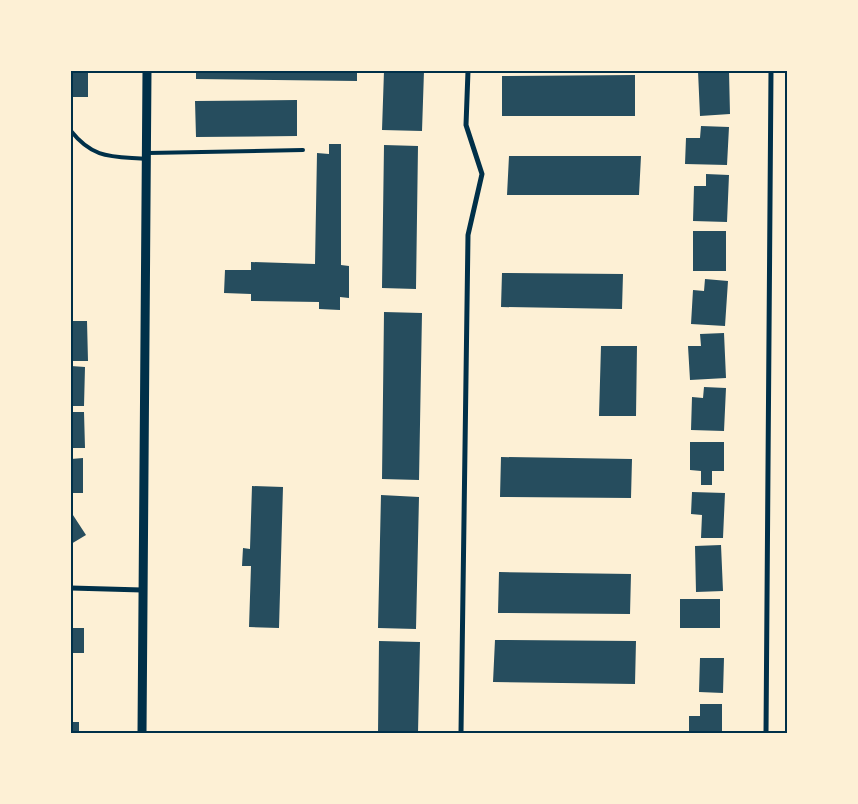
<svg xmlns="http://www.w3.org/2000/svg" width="858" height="804" viewBox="0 0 858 804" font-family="Bitter,serif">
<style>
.building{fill:#264d5e}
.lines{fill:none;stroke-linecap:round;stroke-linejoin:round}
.service{stroke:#003049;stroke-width:4}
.minor{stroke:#003049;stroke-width:5}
.tertiary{stroke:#003049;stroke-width:9}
.neatline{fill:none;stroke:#003049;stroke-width:2}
</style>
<rect width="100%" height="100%" fill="#fdf0d5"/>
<path class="building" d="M 71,71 L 88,71 L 88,97 L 71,97 Z
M 196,71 L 357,71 L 357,81 L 196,79 Z
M 384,71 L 424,71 L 422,131 L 382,130 Z
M 698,71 L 729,71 L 730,114 L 700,116 Z
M 635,75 L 635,116 L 502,116 L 502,76 Z
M 297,100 L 297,136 L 196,137 L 195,101 Z
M 701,126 L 729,127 L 727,165 L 685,164 L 686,138 L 700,138 Z
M 329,144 L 341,144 L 341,265 L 349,266 L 349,298 L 340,297 L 340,310 L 319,309 L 319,302 L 251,301 L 251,294 L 224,293 L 225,270 L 251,270 L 251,262 L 315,264 L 317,153 L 329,154 Z
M 384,145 L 418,146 L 416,289 L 382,288 Z
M 509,156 L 641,156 L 639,195 L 507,195 Z
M 706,174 L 729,175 L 727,222 L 693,221 L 694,186 L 706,186 Z
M 693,231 L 726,231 L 726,271 L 693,271 Z
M 502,273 L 623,274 L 622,309 L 501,307 Z
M 705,279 L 728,281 L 725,326 L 691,324 L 693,290 L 704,291 Z
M 384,312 L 422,313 L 419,480 L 382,479 Z
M 71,321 L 87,321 L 88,361 L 71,361 Z
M 724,333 L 726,378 L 690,380 L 688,346 L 701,346 L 700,334 Z
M 601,346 L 637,346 L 636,416 L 599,416 Z
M 71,366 L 85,367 L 84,406 L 71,406 Z
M 704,387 L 726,388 L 724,431 L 691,430 L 692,397 L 703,398 Z
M 71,412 L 84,412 L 85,448 L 71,448 Z
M 690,442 L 724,442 L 724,471 L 712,471 L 712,485 L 701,485 L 701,471 L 690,470 Z
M 501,457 L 632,459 L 631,498 L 500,497 Z
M 83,458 L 83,493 L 71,493 L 71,459 Z
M 252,486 L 283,487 L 279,628 L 249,627 L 251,566 L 242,566 L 243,548 L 250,549 Z
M 692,492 L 725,493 L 723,538 L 701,538 L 702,515 L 691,514 Z
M 381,495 L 419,497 L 416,629 L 378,628 Z
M 71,512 L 86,535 L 71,544 Z
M 721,545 L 723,591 L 696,592 L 695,546 Z
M 499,572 L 631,574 L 630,614 L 498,613 Z
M 680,599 L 720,599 L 720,628 L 680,628 Z
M 71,628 L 84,628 L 84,653 L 71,653 Z
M 495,640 L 636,641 L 635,684 L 493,682 Z
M 379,641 L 420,642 L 418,733 L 378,733 Z
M 700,658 L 724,658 L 723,693 L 699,692 Z
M 700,704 L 722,704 L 722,733 L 689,733 L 689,716 L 700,716 Z
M 71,722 L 79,722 L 79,733 L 71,733 Z"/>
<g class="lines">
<path class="service" d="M 71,131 C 94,160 113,156 147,159
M 148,153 L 303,150"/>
<path class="minor" d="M 71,588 L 142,590
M 461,733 L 468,235 L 482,174 L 466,125 L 468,71
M 766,733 L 771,71"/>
<path class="tertiary" d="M 142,733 L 147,71"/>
</g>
<rect width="858" height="804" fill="none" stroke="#fdf0d5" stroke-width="145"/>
<rect x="72" y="72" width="714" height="660" class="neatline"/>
</svg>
